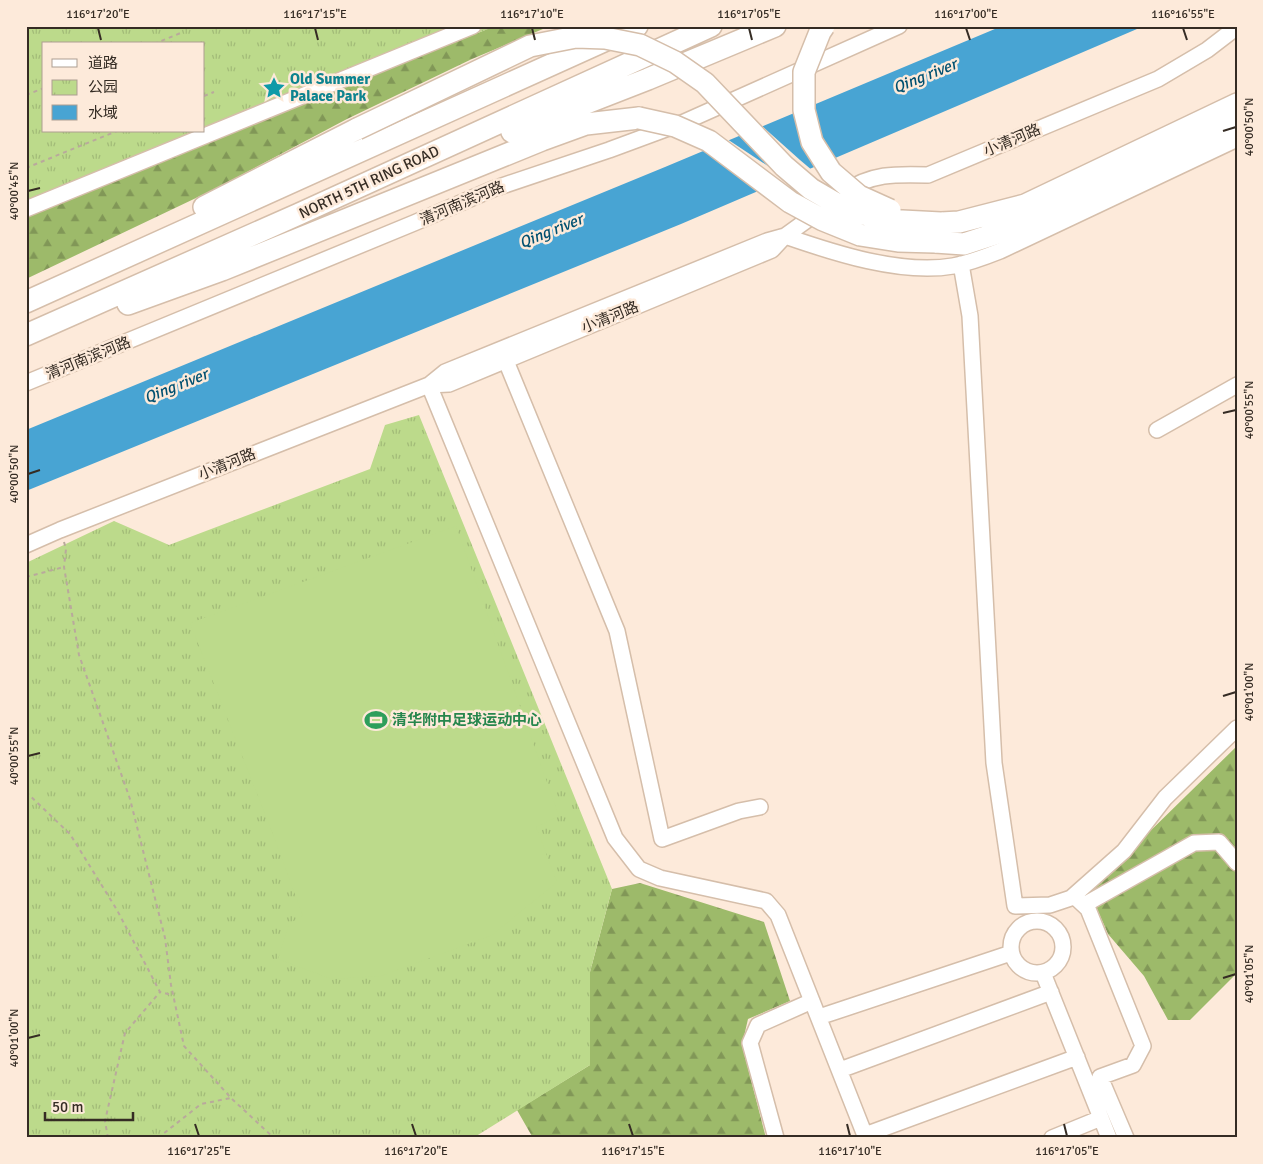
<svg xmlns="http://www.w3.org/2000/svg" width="1263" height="1164" viewBox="0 0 1263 1164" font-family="Signika,'Noto Sans SC',sans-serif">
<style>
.forest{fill:url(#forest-firs)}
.park{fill:url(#park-tufts);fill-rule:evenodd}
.garden{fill:#bcda8b}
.water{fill:#48a4d3}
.pier{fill:#fdeada}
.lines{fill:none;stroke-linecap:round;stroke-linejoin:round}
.minor-casing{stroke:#d5beaa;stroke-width:18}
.highway-casing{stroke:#d5beaa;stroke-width:24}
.path{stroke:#b9a99c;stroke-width:2;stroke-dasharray:4 4;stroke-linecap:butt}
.minor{stroke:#fff;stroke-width:15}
.highway{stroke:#fff;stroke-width:21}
.highway-bridge-casing{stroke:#d5beaa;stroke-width:24;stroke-linecap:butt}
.highway-bridge{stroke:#fff;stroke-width:21}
.ticks{fill:none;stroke:#352c24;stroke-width:2}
.labels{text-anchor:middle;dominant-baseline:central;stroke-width:5;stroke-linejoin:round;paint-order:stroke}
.culture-label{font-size:15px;font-weight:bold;fill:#0d838f;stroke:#fdeada;text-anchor:start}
.street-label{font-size:15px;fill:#352c24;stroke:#fdeada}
.leisure-label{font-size:15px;font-weight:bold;fill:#27864d;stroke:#fdeada;text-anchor:start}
.water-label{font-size:16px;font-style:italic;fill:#015070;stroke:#fdeada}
.neatline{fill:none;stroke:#352c24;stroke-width:2}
.ticks-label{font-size:12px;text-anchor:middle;fill:#352c24}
</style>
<defs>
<pattern id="forest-firs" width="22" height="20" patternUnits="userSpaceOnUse" patternTransform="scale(1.25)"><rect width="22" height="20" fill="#9dba6a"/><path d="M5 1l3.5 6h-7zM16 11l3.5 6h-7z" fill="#819757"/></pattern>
<pattern id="park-tufts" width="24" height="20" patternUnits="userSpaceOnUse" patternTransform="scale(1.25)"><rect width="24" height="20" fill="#bcda8b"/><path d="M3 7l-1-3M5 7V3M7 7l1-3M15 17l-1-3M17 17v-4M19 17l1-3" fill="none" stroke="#a2bb78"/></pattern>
</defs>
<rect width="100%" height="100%" fill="#fdeada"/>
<path class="forest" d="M 495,26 L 550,26 L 472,59 L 347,119 L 217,188 L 26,279 L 26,216 Z
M 1237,746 L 1237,973 L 1190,1020 L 1168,1020 L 1144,976 L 1108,934 L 1089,891 Z
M 640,883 L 764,922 L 790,1001 L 748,1019 L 742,1045 L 766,1138 L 533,1138 L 517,1110 L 590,1065 L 590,972 L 612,889 Z"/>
<path class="park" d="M 26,26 L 495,26 L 26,216 ZM 44,44 L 204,44 L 204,131 L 44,131 Z
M 419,415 L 612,889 L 590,972 L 590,1065 L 473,1138 L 26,1138 L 26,563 L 114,521 L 169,545 L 370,469 L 385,425 Z"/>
<path class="garden" d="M 456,526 L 559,816 L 536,827 L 557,882 L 492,935 L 381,976 L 332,979 L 278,959 L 290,923 L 303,916 L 272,832 L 190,623 Z"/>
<path class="water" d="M 1002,26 L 1144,26 L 681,224 L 26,491 L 26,430 L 665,167 Z"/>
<path class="pier" d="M 761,125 L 800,160 L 813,171 L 799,177 L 747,130 Z
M 727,139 L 771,168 L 789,181 L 774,187 L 713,145 Z"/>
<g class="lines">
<defs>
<path id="minor" d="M 843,193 C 871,173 896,174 928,175 L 1158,79 L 1207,50 L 1237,27
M 26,209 L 473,26
M 785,236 C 834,253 901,275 953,266 C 969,263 985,257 1000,251 L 1237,139
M 961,264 L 970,316 L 994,763 L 1015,906 L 1050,905 L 1071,898 L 1124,851 L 1165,798 L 1237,728
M 506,361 L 617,631 L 662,839 L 739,811 L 760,807
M 26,383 L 414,223 L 493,189 L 609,150 L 682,123 L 899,26
M 429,385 L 615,838 L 639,869 L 660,878 L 766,901 L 778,915 L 866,1138
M 429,385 L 449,384 L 772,250 L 785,236 L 821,210
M 1157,430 L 1237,385
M 26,545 L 60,530 L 429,385 L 445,372 L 767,241 L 785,236
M 1074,896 L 1088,909 L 1143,1046 L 1133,1065 L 1100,1077 L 1126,1138
M 1084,905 L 1194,843 L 1219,842 L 1237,863
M1011 947a26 26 0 1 1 52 0a26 26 0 1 1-52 0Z
M 1043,973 L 1109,1138
M 819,1017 L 1011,953
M 840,1070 L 1051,992
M 865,1135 L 1077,1057
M 776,1138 L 750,1043 L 758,1025 L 812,1001
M 1052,1138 L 1101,1118"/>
<path id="highway" d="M 512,132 L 648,79 L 775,26
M 204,207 L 357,129
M 941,223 L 959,222 L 1025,205 L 1237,104
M 935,242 L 964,244 L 1001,232 L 1237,125
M 26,302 L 637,26
M 128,304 L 222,270 L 542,140 L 586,124 L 639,118
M 26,335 L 299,214 L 711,26"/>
</defs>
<use href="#minor" class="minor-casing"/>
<use href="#highway" class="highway-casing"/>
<path class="path" d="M 154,44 L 183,32
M 26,95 L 44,88
M 204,96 L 214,92
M 26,168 L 117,131
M 64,542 L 66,549 L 64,567 L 79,655 L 130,799 L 165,938 L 171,985 L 184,1046 L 231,1098 L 274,1138
M 26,577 L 64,567
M 26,792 L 70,834 L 117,910 L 160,992 L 172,995
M 108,1138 L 105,1121 L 125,1033 L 160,992
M 158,1138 L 201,1104 L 231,1098"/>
<use href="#minor" class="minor"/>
<use href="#highway" class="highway"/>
<defs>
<path id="highway-bridge" d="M 824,26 L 820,32 L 804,72 L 804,110 L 812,142 L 831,172 L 859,196 L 890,210
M 639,118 L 675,126 L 709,141 L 790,202 L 823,220 L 860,235 L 898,241 L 935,242
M 357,129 L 530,46 L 576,37 L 605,38 L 640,45 L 675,62 L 705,83 L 784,166 L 811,189 L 842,207 L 883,220 L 941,223"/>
</defs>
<use href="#highway-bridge" class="highway-bridge-casing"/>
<use href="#highway-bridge" class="highway-bridge"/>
</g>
<path class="ticks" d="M 98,28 L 101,40M 315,28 L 318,40M 532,28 L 535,40M 749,28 L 752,40M 966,28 L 970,40M 1183,28 L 1187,40M 1223,131 L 1236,127M 28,191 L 40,188M 1223,413 L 1236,410M 28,474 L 40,470M 1223,696 L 1236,692M 28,756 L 40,753M 1223,978 L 1236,974M 28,1038 L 40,1035M 195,1124 L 199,1136M 412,1124 L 416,1136M 629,1124 L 633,1136M 847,1124 L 850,1136M 1064,1124 L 1067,1136"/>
<defs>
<symbol id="sight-bare" viewBox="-9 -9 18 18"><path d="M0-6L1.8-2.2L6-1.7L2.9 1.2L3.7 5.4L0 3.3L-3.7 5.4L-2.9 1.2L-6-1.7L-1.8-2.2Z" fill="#0f9aa8" stroke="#fdeada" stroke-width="2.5" paint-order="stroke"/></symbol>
<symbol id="stadium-bare" viewBox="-9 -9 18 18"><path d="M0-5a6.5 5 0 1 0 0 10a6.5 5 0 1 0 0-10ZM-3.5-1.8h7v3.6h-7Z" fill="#2e9e5b" stroke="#fdeada" stroke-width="2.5" paint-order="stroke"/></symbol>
</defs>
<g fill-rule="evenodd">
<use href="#sight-bare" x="258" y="72" width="32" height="32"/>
<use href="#stadium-bare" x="360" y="704" width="32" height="32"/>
</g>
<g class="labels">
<g class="culture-label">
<text x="290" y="79">Old Summer<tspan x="290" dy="17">Palace Park</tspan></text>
</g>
<g class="street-label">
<text transform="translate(1012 140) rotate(-23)">小清河路</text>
<text transform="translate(369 182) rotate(-25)">NORTH 5TH RING ROAD</text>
<text transform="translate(462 203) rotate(-23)">清河南滨河路</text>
<text transform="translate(610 317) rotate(-22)">小清河路</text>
<text transform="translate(88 358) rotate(-22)">清河南滨河路</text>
<text transform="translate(227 464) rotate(-22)">小清河路</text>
</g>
<g class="leisure-label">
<text x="392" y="720">清华附中足球运动中心</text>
</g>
<g class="water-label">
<text transform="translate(925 76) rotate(-22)">Qing river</text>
<text transform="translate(551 231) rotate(-22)">Qing river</text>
<text transform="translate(176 386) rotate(-22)">Qing river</text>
</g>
</g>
<rect width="1263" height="1164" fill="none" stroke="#fdeada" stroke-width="55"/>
<rect x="42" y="42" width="162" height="90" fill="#fdeada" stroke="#ad9e91"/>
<rect x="52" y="59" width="25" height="8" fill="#ffffff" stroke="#ad9e91"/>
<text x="88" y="68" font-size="15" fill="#352c24">道路</text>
<rect x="52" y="80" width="25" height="15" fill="url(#park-tufts)" stroke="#ad9e91"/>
<text x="88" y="92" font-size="15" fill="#352c24">公园</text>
<rect x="52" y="105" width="25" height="15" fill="#48a4d3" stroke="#ad9e91"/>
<text x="88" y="118" font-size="15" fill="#352c24">水域</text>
<path d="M45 1112v8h88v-8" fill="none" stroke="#352c24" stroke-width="2.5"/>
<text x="52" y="1112" font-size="15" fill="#352c24" stroke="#fdeada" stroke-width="4" paint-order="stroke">50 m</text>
<rect x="28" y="28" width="1208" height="1108" class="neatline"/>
<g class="ticks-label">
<text x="98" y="18">116°17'20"E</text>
<text x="315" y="18">116°17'15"E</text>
<text x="532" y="18">116°17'10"E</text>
<text x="749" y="18">116°17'05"E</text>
<text x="966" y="18">116°17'00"E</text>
<text x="1183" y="18">116°16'55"E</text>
<text transform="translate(1249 127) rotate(-90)" y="4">40°00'50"N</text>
<text transform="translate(14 191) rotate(-90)" y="4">40°00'45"N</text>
<text transform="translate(1249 410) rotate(-90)" y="4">40°00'55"N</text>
<text transform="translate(14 474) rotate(-90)" y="4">40°00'50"N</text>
<text transform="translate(1249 692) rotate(-90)" y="4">40°01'00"N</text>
<text transform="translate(14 756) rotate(-90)" y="4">40°00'55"N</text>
<text transform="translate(1249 974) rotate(-90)" y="4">40°01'05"N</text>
<text transform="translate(14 1038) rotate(-90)" y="4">40°01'00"N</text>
<text x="199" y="1155">116°17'25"E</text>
<text x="416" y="1155">116°17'20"E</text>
<text x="633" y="1155">116°17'15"E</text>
<text x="850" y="1155">116°17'10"E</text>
<text x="1067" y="1155">116°17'05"E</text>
</g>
</svg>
